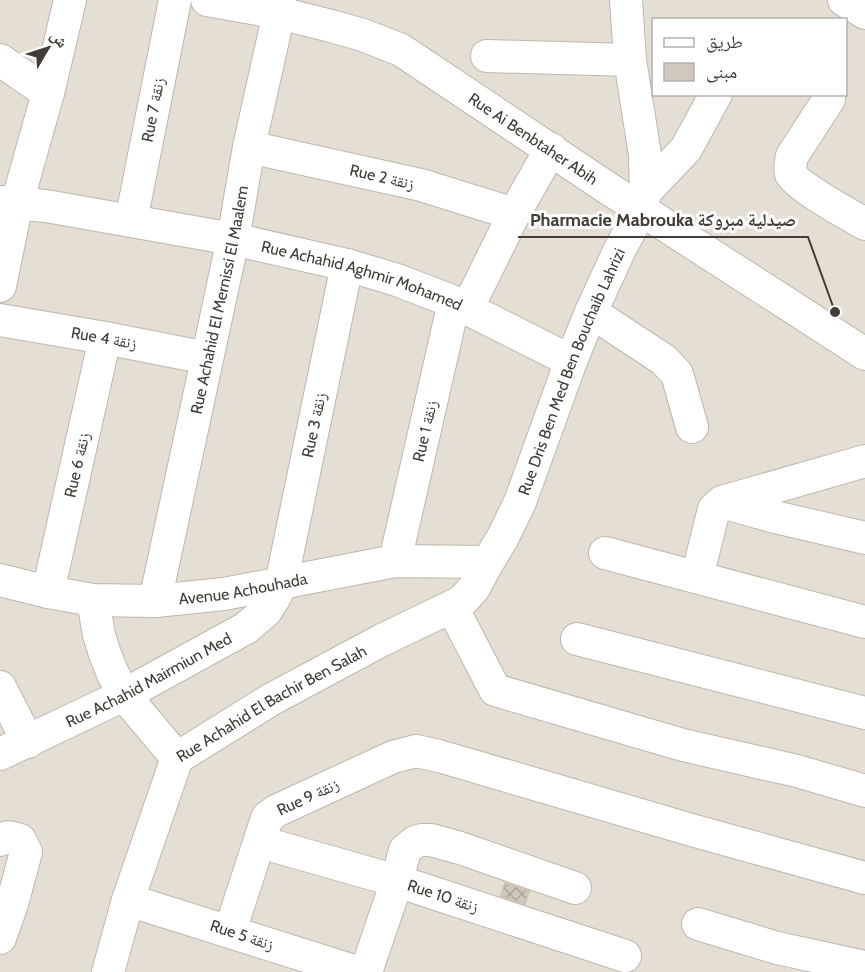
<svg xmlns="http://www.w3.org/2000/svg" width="865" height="972" viewBox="0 0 865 972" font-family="Cabin,'Noto Naskh Arabic',sans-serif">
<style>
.residential{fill:#e4ded4;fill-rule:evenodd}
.building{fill:url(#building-cross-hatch);stroke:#cbbfb0;stroke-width:1.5}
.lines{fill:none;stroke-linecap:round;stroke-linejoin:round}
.minor-casing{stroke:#beb7ac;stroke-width:34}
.minor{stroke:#fff;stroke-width:32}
.labels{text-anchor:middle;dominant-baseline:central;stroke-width:6;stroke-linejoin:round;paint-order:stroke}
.street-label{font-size:16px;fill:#423d36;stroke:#fff}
.leader{fill:none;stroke:#423d36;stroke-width:2}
.callout-dot{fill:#423d36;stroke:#fff;stroke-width:2}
.callout-label{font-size:18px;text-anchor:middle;font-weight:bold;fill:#423d36;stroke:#fff;stroke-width:6;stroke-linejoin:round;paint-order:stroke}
</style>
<defs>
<pattern id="building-cross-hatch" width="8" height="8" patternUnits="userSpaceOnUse" patternTransform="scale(1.5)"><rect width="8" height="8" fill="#d1c8bc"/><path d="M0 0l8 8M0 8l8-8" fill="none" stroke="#aba49a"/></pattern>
</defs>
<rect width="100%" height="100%" fill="#f0ede5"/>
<path class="residential" d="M 0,0 L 865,0 L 865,972 L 0,972 ZM 654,20 L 846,20 L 846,94 L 654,94 Z"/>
<path class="building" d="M 505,883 L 529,891 L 525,904 L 501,896 Z"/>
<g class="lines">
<defs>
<g id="minor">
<path id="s1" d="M 207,0 L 279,13 L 331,26 L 363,35 L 401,50 L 606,187 L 865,354"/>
<path d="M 844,0 L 865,13"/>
<path d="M 487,56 L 630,60"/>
<path d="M 0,60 L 48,93"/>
<path d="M 829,94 L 829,99 L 792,156 C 791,161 789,168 791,174 C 798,187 850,215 865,224"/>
<path d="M 249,147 L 421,185 L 514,214"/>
<path d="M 646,191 L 686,149 L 716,94"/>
<path id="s2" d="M 0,202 L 46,206 L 233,239 L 347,265 L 397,280 L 454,302 L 571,361"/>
<path d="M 131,221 L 175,0"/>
<path d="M 0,286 L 17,203 L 48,93 L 70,0"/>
<path d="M 467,309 L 514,214 L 551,149"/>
<path d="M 591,312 L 664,360 L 677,374 L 692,427"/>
<path d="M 0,320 L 105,338 L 207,358"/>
<path d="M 722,502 L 775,517 L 865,538"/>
<path d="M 605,553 L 865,622"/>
<path d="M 395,561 L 454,302"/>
<path d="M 697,577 L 714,509 L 722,502 L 865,461"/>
<path id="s3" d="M 0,580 L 48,592 L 93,600 L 155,601 L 224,594 L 395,561 L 488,562"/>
<path d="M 48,592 L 105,338"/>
<path d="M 93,600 L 99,635 L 105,654 L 113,674 L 124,695 L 177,758"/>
<path id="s4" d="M 155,601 L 233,239 L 249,147 L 279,13 L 280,0"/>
<path d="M 452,607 L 495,690 L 683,745 L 797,771 L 865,791"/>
<path d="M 577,639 L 865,713"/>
<path d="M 0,687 L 28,742"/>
<path id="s5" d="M 0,754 L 124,695 L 246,628 L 266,611 L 273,600 L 281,584 L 347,265"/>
<path d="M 0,840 C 7,836 12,837 20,840 L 26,852 L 12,904 L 0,938"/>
<path d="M 260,842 L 397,881 L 625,956"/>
<path d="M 128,900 L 357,972"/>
<path d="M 698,924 L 777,948 L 865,967"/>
<path d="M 230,931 L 267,818 L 276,811 L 393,757 L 416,751 L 439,756 L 695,831 L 865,878"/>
<path id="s6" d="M 108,972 L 128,900 L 177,758 L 272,699 L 382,640 L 457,604 L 464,599 L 474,588 L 488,562 L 503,537 L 520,502 L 571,361 L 591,312 L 620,249 L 641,210 L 646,191 L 645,155 L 630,60 L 626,0"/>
<path d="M 366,972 L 397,881 L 405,850 L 415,842 L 422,840 L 431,840 L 460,848 L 575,888"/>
</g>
</defs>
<use href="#minor" class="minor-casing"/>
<use href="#minor" class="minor"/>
</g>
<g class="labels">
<g class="street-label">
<text transform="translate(153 110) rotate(-79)">Rue 7 زنقة</text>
<text stroke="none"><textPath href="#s1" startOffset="360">Rue Ai Benbtaher Abih</textPath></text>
<text transform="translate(382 177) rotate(13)">Rue 2 زنقة</text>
<text stroke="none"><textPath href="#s2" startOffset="370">Rue Achahid Aghmir Mohamed</textPath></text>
<text stroke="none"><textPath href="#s4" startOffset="308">Rue Achahid El Mernissi El Maalem</textPath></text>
<text transform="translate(104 338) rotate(10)">Rue 4 زنقة</text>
<text stroke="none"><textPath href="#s6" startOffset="806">Rue Dris Ben Med Ben Bouchaib Lahrizi</textPath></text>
<text transform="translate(314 425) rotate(-78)">Rue 3 زنقة</text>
<text transform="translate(425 431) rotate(-77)">Rue 1 زنقة</text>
<text transform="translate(77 465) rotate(-77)">Rue 6 زنقة</text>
<text stroke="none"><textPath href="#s3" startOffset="246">Avenue Achouhada</textPath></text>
<text stroke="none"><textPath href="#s5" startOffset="166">Rue Achahid Mairmiun Med</textPath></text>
<text stroke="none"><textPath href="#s6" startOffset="334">Rue Achahid El Bachir Ben Salah</textPath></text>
<text transform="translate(308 797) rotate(-25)">Rue 9 زنقة</text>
<text transform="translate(443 896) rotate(18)">Rue 10 زنقة</text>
<text transform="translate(242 935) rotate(18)">Rue 5 زنقة</text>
</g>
</g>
<path class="leader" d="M835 312L808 237H518"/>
<circle class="callout-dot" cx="835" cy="312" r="6"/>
<g class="callout-label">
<text x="663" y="226">Pharmacie Mabrouka صيدلية مبروكة</text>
</g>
<rect x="652" y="18" width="195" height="78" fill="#ffffff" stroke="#b3b1af" stroke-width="1.5"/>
<rect x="664" y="38" width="30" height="9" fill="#ffffff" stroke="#b3b1af" stroke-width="1.5"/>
<text x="706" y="48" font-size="18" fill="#423d36">طريق</text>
<rect x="664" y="63" width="30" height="18" fill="#d1c8bc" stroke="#b3b1af" stroke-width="1.5"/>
<text x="706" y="78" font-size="18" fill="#423d36">مبنى</text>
<g transform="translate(48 48) rotate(51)" stroke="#ffffff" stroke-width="4.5" paint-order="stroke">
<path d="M0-4.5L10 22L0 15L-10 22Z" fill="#423d36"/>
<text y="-9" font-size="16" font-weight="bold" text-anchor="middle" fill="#423d36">ش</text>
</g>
</svg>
